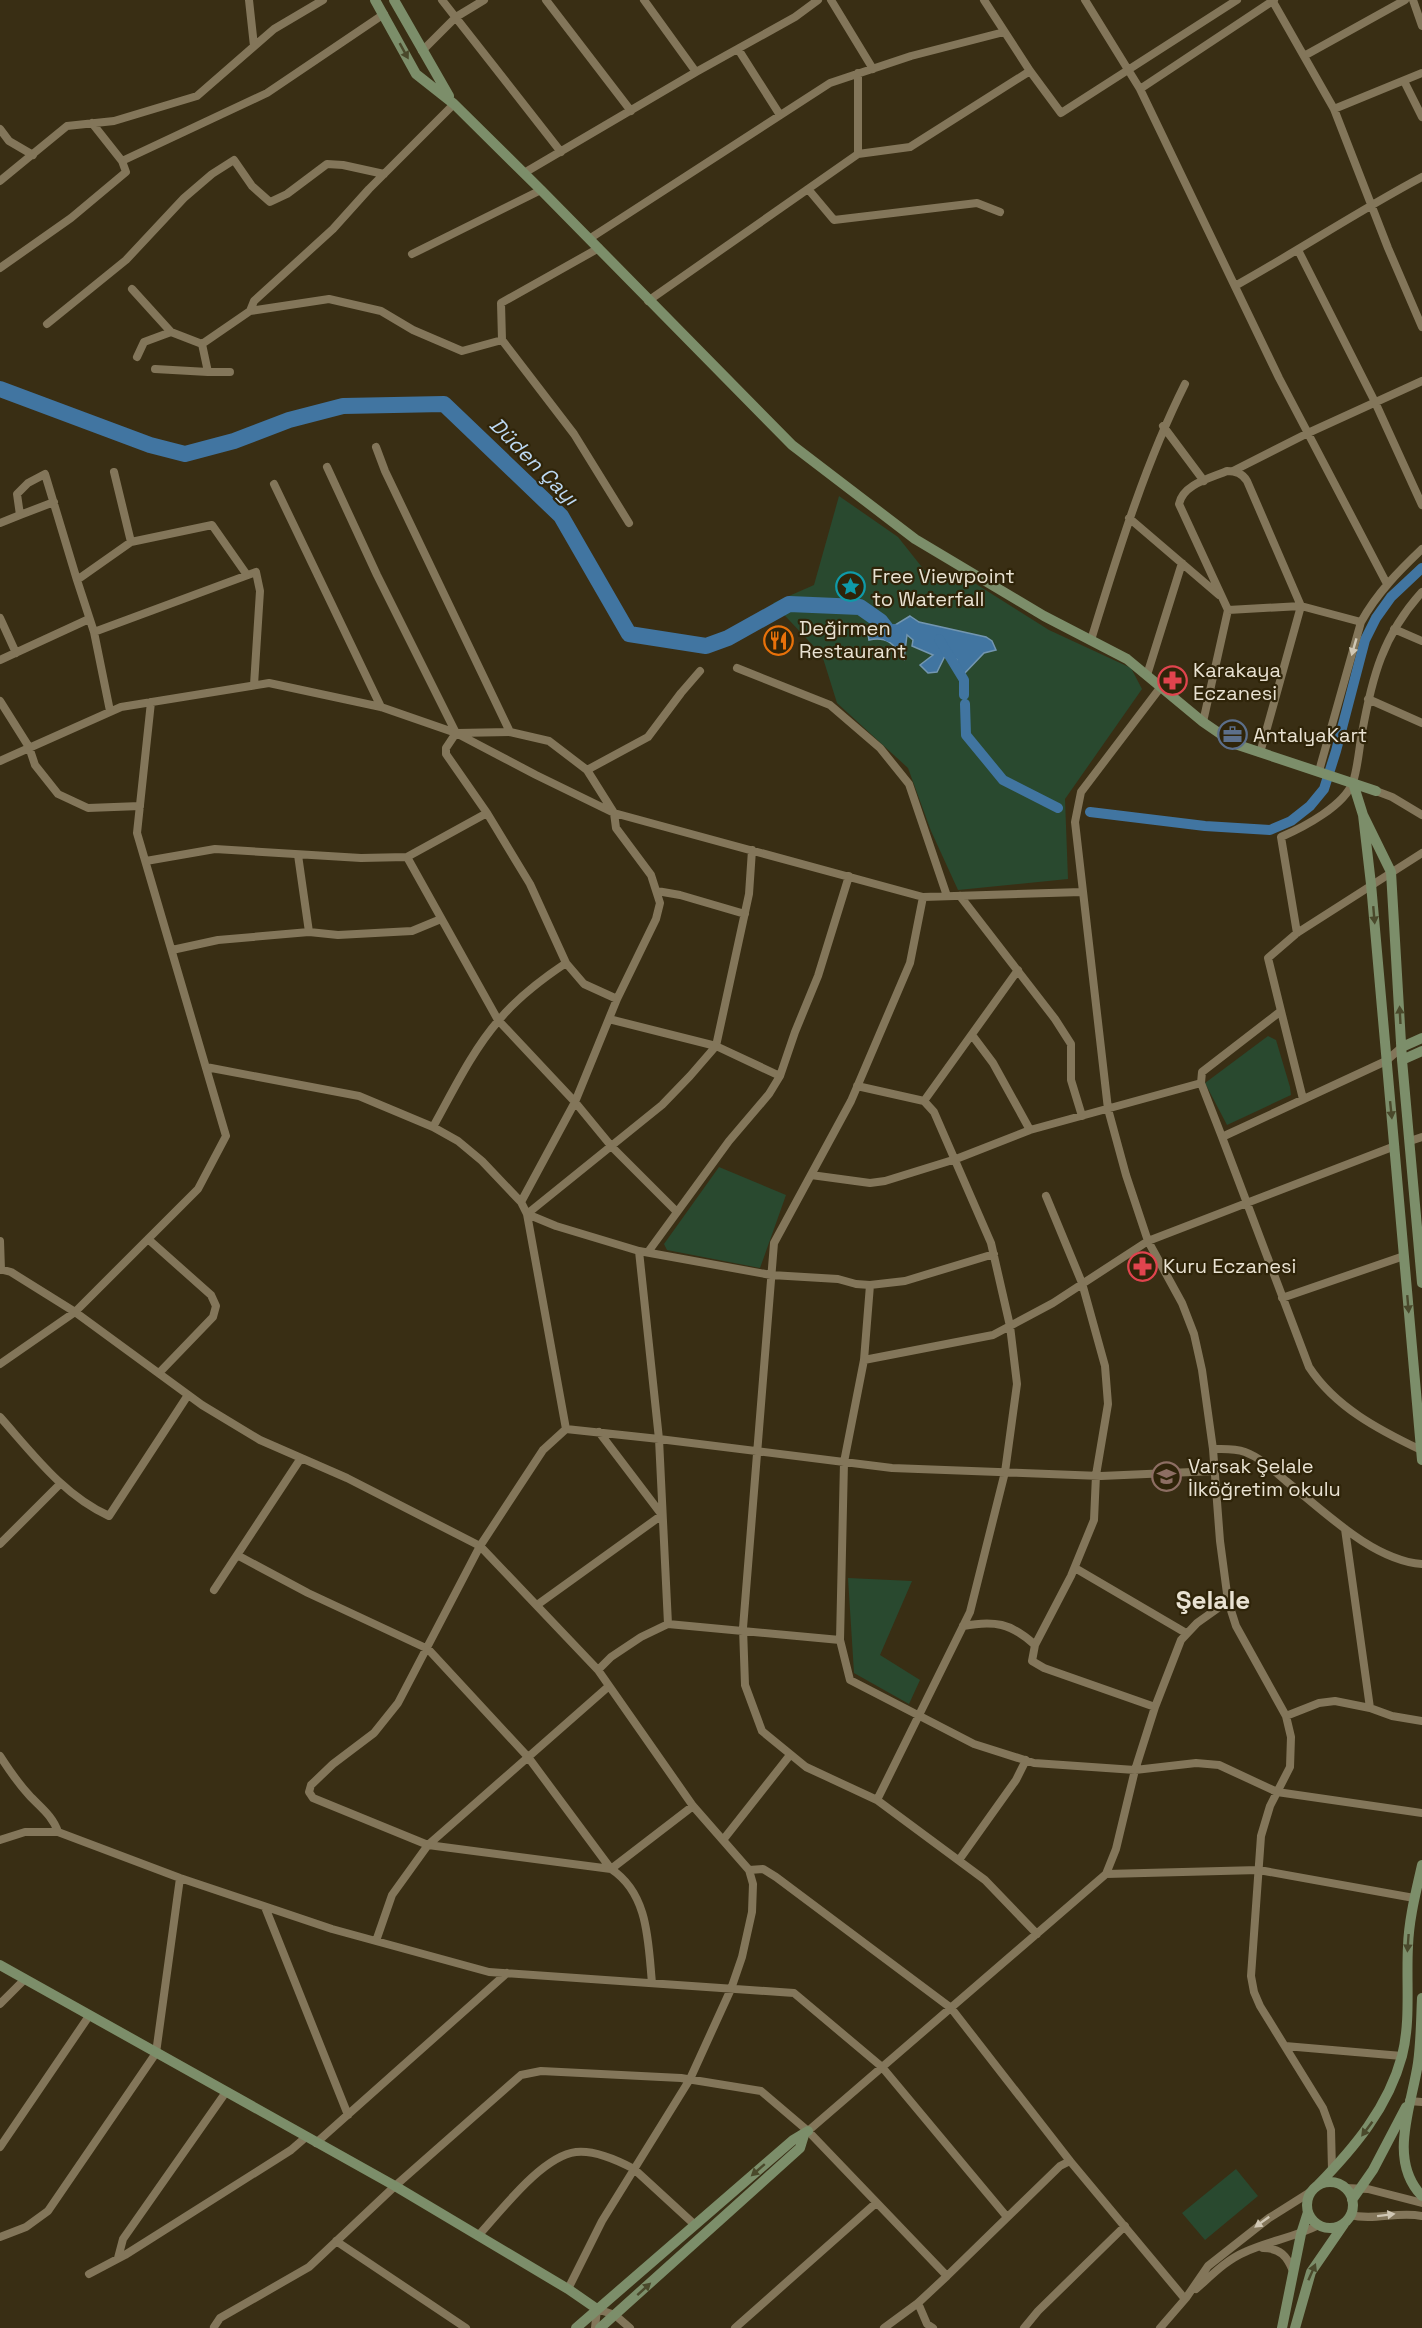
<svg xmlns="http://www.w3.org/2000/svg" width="1422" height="2328" viewBox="0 0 1422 2328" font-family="'Space Grotesk',sans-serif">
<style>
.green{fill:#29492f}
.water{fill:#4175a1;stroke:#7396b0;stroke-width:1.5}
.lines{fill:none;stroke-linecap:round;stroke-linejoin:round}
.canal{stroke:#4175a1;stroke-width:10}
.river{stroke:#4175a1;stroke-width:16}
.street{stroke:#83765a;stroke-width:8}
.secondary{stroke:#7c8e6a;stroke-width:10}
.oneway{fill:#4a492b}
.oneway2{fill:#d0c7b4}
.labels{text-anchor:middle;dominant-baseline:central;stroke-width:4.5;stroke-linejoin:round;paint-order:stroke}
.poi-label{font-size:20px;fill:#e9e2d2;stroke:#2f2409;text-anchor:start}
.water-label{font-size:21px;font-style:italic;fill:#bcd8f2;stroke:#2f2409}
.district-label{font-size:26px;font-weight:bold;fill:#e9e2d2;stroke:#2f2409}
</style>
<rect width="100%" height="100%" fill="#392e14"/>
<path class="green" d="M 839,496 L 898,537 L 925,571 L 965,577 L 1049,630 L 1131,668 L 1142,689 L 1065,799 L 1068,879 L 958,890 L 931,831 L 908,768 L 837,703 L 822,655 L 773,603 L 814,585 Z
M 1268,1036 L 1276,1040 L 1290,1087 L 1291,1095 L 1227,1125 L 1205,1083 Z
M 719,1167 L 786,1195 L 760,1268 L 667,1250 L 664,1244 Z
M 848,1578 L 912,1581 L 880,1655 L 920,1680 L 909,1704 L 854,1673 Z
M 1236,2169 L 1258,2196 L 1205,2240 L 1182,2213 Z"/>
<path class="water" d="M 910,616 L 919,622 L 986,637 L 992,641 L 996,650 L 984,653 L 962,676 L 959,674 L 957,660 L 947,652 L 937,672 L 928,673 L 920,665 L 933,655 L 912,646 L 913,640 L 907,635 L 904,659 C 894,644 887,636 869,640 L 867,628 L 880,621 L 892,627 Z"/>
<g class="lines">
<path class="canal" d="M 939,639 L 964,680 L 964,695
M 965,704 L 966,735 L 1003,780 L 1058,808
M 1090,812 L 1205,826 L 1270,830 L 1291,821 L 1310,806 L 1324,789 L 1336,751 L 1365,640 L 1376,618 L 1391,597 L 1422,568"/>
<path class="river" d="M 0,389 L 150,445 L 185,454 L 234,441 L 289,420 L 343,406 L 444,404 L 561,516 L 629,634 L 706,646 L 728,638 L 789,604 L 860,607 L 880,621 L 890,634 L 894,632"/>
<path class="street" d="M 249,0 L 254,46
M 442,0 L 561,152
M 546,0 L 631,111
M 644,0 L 696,72
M 831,0 L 873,69
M 984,0 L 1030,71 L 1061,113 L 1237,0
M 1085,0 L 1140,89 L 1279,378 L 1387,584
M 1272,0 L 1334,109 L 1388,248 L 1422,327
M 1413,0 L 1422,26
M 738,49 L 780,115
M 422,51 L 456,17 L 484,0
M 1304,56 L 1405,0
M 1404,81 L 1422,117
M 1140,89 L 1274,0
M 454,104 L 369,189 L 333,229 L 254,301 L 250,311 L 329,299 L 381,311 L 413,330 L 462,351 L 502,340 L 501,303 L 599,248
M 1334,109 L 1422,73
M 92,123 L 122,161
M 0,129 L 9,141 L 33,155
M 858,154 L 858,73
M 524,173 L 696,72 L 795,17 L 818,0
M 0,181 L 67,126 L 114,121 L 197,96 L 274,29 L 323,0
M 808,189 L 834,220 L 977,203 L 1000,212
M 589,239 L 830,83 L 911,56 L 1004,32
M 1298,250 L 1375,402 L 1422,505
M 412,254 L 541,190
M 0,268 L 71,218 L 126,172 L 122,161 L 267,93 L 384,14
M 1235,286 C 1298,251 1358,211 1422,177
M 132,289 L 171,332
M 648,301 L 858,154 L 910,147 L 1030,71
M 47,324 L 126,260 L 184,198 L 212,174 L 234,160 L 252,186 L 270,202 L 287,194 L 327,164 L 343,165 L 384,174
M 502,340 L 574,434 L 629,523
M 137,357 L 144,342 L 171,332 L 202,344 L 250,311
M 155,369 L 208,372 L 202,344
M 208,372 L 230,372
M 1163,426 L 1204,481
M 376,447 L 385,471 L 510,732
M 327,467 L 377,575 L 456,733
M 1233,471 L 1308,433 L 1422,381
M 114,472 L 131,542
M 274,484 L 381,707
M 20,515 L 54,502
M 1129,518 L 1219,595
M 0,523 L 20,515 L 17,494 L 28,483 L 45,474 L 77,580
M 1228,610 L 1301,606 L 1361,622
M 0,618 L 16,653
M 1394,629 L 1422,641
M 94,632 L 77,580 L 131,542 L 212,525 L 247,575
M 1091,640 C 1118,553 1144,466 1185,384
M 0,660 L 89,619
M 737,668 L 830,705 L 880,748 L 909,784 L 947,896
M 1147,675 L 1182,563
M 1160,688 L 1081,792 L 1075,822 L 1108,1109 L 1126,1175 L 1148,1241 L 1182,1303 L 1194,1334 L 1202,1370 L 1213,1449 L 1220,1541 L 1228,1601 L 1236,1626 L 1286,1716 L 1291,1737 L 1290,1767 L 1270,1806 L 1261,1836 L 1251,1976 L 1254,1992 L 1260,2006 L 1323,2108 L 1331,2130 L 1332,2170
M 1368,699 L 1422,723
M 0,701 L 29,747 L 35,765 L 58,794 L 88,808 L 140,806
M 110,711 L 94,632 L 256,572 L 260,591 L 254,685
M 1203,722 L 1228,610 L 1179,504 C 1183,484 1211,478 1227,471 C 1236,471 1242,473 1247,481 L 1301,606 L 1260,753
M 456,733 L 446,748 L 446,754 L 487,813 L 530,884 L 566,963 L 584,984 L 617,999
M 457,733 L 510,732 L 549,741 L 587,770 L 614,813 L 616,828 L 651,875 L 660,903 L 656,919 L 617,999 L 575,1102 L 521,1202
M 0,761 L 121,707 L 269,683 L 381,707 L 456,733 L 536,775 L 614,813 L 923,897 L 1082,892
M 587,770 L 648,737 L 681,693 L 700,671
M 1319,771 L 1361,622 C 1377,593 1398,572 1422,549
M 1376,791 L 1392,797 L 1422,815
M 298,855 L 309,932
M 407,857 L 498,1020 L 575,1102 L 612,1147 L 677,1212
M 146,861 L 215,849 L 361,858 L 407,857 L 487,813
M 657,891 L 680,895 L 745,914
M 960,896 L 1055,1019 L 1071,1044 L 1071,1080 L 1082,1116
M 1297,933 L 1281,837 C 1304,827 1344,806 1353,782 C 1358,767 1359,748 1362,733 C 1372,677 1383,635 1422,592
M 172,950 L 218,940 L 309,932 L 338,935 L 412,931 L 441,919
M 1281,1011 L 1303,1099
M 609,1019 L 716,1046 L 780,1076
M 972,1035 L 993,1063 L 1030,1130
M 1402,1047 L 1386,1061 L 1222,1137 L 1201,1083 L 1202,1072 L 1281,1011 L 1268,958 L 1297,933 L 1422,853
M 206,1067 L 359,1096 L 433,1127 L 458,1141 L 482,1161 L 521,1202 L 527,1214 L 566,1429
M 857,1086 L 924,1101 L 934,1112 L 991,1243 L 1010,1326 L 1017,1384 L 1005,1472 L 970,1612 L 877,1800 L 985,1880 L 1037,1934
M 924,1101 L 1018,970
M 433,1127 C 453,1091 472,1051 499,1020 C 518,997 542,979 566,963
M 1222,1137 L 1309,1367 C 1335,1407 1379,1430 1421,1450
M 1410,1141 L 1422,1137
M 811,1175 L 870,1183 L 885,1181 L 956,1159 L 1030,1130 L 1201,1083
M 1046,1196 L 1082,1283 L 1105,1366 L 1108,1404 L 1096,1475 L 1094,1520 L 1071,1576 L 1035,1645 L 1032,1661 L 1044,1668 L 1155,1707
M 527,1214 L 556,1226 L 639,1251 L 771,1275 L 838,1279 L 856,1284 L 870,1285 L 864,1360 L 844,1462 L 840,1640 L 850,1680 L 974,1744 L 1034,1763 L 1135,1770 L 1196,1763 L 1219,1765 L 1277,1792 L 1422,1813
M 527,1214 L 662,1105 L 690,1076 L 716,1046 L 749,894 L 752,850
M 148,1239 L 211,1295 L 216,1306 L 213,1317 L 159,1373
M 0,1241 L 1,1270
M 639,1251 L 659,1439 L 668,1624
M 648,1252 L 729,1141 L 769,1094 L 780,1076 L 795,1032 L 818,976 L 849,876
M 0,1269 L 11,1272 L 75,1312 L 202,1405 L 260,1440 L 347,1478 L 480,1546 L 598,1670 L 693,1806 L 749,1870 L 753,1884 L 752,1912 L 742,1957 L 731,1989 L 690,2079 L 602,2221 L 568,2289
M 870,1285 L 905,1281 L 994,1254
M 1282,1298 L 1404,1256
M 864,1360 L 993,1335 L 1053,1303 L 1148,1241 L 1395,1146
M 0,1364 L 75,1312 L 198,1189 L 226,1136 L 137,833 L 151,702
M 0,1417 C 33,1454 63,1495 109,1516 L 188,1395
M 1213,1449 C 1224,1449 1234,1448 1245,1452 C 1261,1458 1273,1470 1286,1481 C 1324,1511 1372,1560 1422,1564
M 1345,1529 L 1370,1708
M 0,1544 L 60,1484
M 237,1555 L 308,1593 L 428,1649 L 528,1757 L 611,1869 L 693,1806
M 1075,1568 L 1186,1633
M 214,1590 L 301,1458
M 537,1605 L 662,1515 L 599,1432
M 963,1626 C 994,1620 1011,1623 1035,1645
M 598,1670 L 611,1657 L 641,1637 L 668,1624 L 840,1640
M 1286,1716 L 1319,1703 L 1335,1701 L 1370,1708 L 1392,1716 L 1422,1721
M 0,1756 C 9,1770 18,1783 29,1795 C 40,1807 53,1816 58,1832
M 877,1800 L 806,1767 L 762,1731 L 745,1685 L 743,1628 L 774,1243 L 851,1101 L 910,963 L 923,897
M 0,1840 L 25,1832 L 58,1832 L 180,1878 L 332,1929 L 489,1972 L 794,1993 L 882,2067 L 1007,2217
M 723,1840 L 790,1755
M 959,1860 L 1016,1780 L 1026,1760
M 749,1870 L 763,1869 L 776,1877 L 951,2008 L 1070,2161
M 1106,1874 L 1259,1870 L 1414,1898
M 265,1907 L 348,2115
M 376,1941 L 392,1895 L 428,1845 L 609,1686
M 652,1983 C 648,1942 649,1894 611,1869 L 428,1845 L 313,1798 L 309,1792 L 311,1785 L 333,1764 L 374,1733 L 398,1703 L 480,1546 L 543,1450 L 566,1429 L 659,1439 L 892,1468 L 1101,1476 L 1215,1471
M 0,2004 L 24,1980
M 1285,2046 L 1402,2056
M 1409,2101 L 1422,2102
M 808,2131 L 1106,1874 L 1116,1849 L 1135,1770 L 1155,1707 L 1181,1640 L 1197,1623 L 1228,1601
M 316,2143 L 507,1973
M 0,2147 L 89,2016
M 1345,2188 L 1368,2189 L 1422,2203
M 1350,2215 C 1374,2221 1398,2211 1422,2216
M 478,2236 C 501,2211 542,2156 576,2152 C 594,2150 619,2161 634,2169 L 695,2225
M 0,2237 L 26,2227 L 48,2211 L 156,2053 L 180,1878
M 336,2241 L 466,2328
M 1263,2248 C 1280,2248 1287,2256 1293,2271
M 118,2258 L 123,2239 L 226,2092
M 89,2274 L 125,2255 L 291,2150 L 306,2137
M 1196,2289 C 1211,2276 1226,2260 1245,2252 C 1269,2241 1295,2237 1319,2225
M 918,2303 L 927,2324 L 933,2328
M 214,2327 L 220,2318 L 309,2267 L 395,2186 L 521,2075 L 541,2071 L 681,2078 L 761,2091 L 808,2131 L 947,2276 L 1060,2166 L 1070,2161 L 1185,2299
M 595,2328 L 597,2309 L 615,2315 L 630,2328
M 735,2328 L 876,2203
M 884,2328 L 918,2303 L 947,2276
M 1024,2328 L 1038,2311 L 1125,2226
M 1160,2328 L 1186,2298 L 1208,2266 L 1269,2218 L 1312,2191"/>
<path class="secondary" d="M 375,0 L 416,74 L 454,104 L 541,190 L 792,445 L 915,539 L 1044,616 L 1127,659 L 1203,722 L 1235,744 L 1376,791
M 394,0 L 449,96
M 1353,783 L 1363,815 L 1391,872 L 1402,1060 L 1422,1283
M 1363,815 L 1371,884 L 1422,1460
M 1402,1047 L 1422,1038
M 1402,1060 L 1422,1051
M 0,1965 L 395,2186 L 568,2289 L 597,2309
M 1422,1998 C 1421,2019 1421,2042 1418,2063 C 1412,2105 1387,2160 1422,2196
M1307 2205a23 23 0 1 1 46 0a23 23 0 1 1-46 0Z
M 1317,2186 C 1354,2148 1388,2108 1402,2056 C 1411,2021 1406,1982 1408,1946 C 1409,1918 1416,1892 1422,1865
M 1352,2200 L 1373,2170 L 1406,2107
M 576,2328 L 793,2140 L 808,2131
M 600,2328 L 800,2148 L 804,2135
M 1282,2328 L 1301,2234 L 1308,2212
M 1295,2328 L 1311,2272 L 1344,2224"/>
</g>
<defs><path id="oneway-solid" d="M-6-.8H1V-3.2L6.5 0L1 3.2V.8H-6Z" transform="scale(1.5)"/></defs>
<g class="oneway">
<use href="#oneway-solid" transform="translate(404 51) rotate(61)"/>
<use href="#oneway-solid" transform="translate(1374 915) rotate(85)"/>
<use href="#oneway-solid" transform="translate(1400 1015) rotate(-93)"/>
<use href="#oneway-solid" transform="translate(1391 1110) rotate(84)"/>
<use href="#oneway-solid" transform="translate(1408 1304) rotate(85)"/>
<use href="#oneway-solid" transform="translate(1408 1943) rotate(94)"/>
<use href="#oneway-solid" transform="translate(1367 2129) rotate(127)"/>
<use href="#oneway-solid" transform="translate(758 2170) rotate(139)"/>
<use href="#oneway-solid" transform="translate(1312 2272) rotate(-66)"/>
<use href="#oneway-solid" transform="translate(644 2289) rotate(-42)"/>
</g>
<g class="oneway2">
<use href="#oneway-solid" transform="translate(1354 647) rotate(106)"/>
<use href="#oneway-solid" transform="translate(1386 2215) rotate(-7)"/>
<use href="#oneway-solid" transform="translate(1262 2222) rotate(144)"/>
</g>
<defs>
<symbol id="sight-ring" viewBox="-11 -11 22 22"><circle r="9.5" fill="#2f2409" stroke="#0f9aa8" stroke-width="1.5"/><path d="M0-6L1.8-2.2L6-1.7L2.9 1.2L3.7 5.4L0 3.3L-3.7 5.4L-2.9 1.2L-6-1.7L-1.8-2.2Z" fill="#0f9aa8"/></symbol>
<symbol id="restaurant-ring" viewBox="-11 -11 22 22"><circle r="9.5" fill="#2f2409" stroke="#e8710a" stroke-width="1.5"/><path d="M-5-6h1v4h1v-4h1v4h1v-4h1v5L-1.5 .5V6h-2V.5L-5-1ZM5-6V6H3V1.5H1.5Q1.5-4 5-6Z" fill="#e8710a"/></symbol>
<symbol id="pharmacy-ring" viewBox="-11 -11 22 22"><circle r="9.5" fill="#2f2409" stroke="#e0444e" stroke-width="1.5"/><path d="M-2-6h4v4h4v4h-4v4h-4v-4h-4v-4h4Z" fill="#e0444e"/></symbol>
<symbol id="office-ring" viewBox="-11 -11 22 22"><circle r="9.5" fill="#2f2409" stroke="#5c6f8a" stroke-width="1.5"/><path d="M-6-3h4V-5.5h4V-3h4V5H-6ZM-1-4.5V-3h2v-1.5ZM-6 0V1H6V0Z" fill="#5c6f8a"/></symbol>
<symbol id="school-ring" viewBox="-11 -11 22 22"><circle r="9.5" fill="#2f2409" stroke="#8d6e63" stroke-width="1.5"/><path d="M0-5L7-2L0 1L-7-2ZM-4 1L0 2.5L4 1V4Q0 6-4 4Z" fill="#8d6e63"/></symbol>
</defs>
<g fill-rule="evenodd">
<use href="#sight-ring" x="834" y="570" width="33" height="33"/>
<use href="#restaurant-ring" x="762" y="624" width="33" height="33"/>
<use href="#pharmacy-ring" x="1156" y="664" width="33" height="33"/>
<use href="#office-ring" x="1216" y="718" width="33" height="33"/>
<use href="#pharmacy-ring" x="1126" y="1250" width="33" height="33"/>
<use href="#school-ring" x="1150" y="1460" width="33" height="33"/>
</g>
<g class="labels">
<g class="poi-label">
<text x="872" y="576">Free Viewpoint<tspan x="872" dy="23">to Waterfall</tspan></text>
<text x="799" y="628">Değirmen<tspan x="799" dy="23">Restaurant</tspan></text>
<text x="1193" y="670">Karakaya<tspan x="1193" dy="23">Eczanesi</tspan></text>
<text x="1253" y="735">AntalyaKart</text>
<text x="1163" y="1266">Kuru Eczanesi</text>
<text x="1188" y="1466">Varsak Şelale<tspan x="1188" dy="23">İlköğretim okulu</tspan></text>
</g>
<g class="water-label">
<text transform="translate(534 461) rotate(45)">Düden Çayı</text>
</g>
<g class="district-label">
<text x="1213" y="1600">Şelale</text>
</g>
</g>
</svg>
